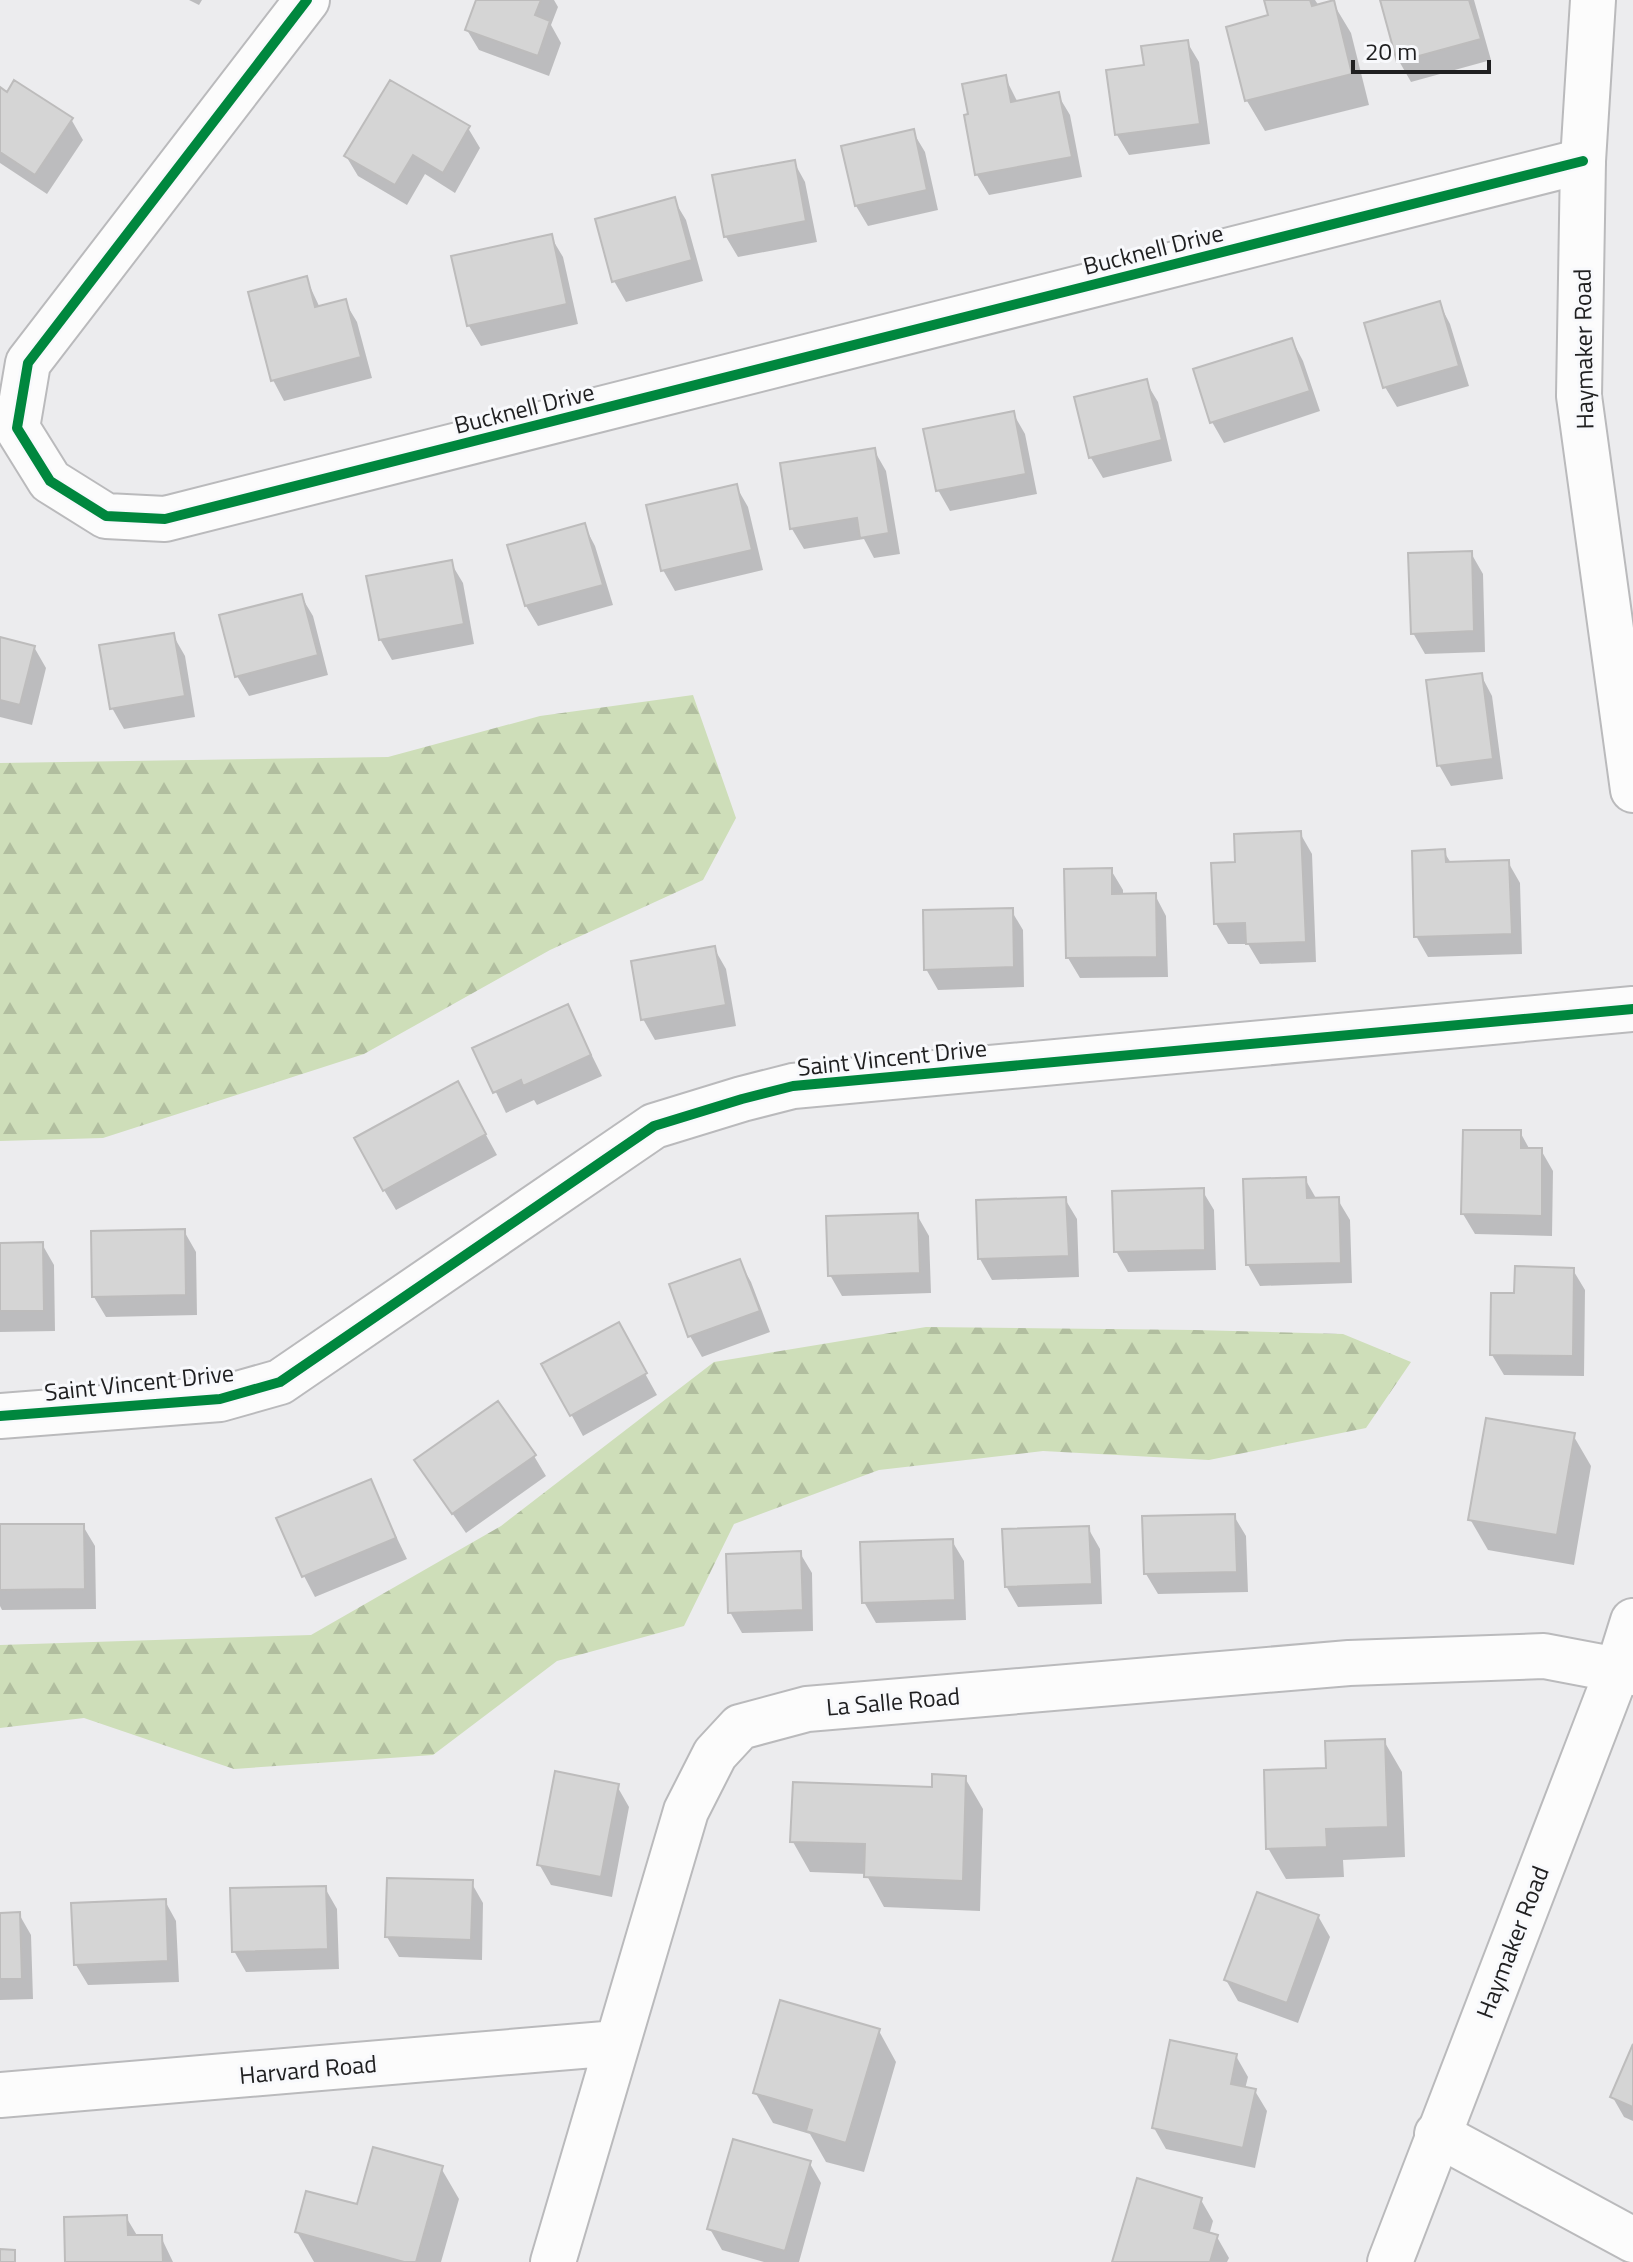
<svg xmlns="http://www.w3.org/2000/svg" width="1633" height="2262" viewBox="0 0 1633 2262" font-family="'Titillium Web',sans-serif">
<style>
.forest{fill:url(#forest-firs)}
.shadow{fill:#0003}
.building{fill:#d5d5d5;stroke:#bdbcbc;stroke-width:2}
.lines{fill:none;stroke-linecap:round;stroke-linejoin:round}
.street-casing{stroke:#bababc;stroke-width:48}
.secondary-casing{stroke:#bababc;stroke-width:48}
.street{stroke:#fcfcfc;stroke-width:44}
.secondary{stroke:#fcfcfc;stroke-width:44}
.cycleway-casing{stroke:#f8f9fc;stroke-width:15}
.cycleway{stroke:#00873e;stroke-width:10}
.labels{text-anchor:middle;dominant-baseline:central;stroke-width:6;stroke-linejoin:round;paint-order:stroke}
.street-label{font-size:24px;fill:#202021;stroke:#f8f9fc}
</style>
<defs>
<pattern id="forest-firs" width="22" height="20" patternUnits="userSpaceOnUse" patternTransform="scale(2)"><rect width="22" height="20" fill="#cedeb9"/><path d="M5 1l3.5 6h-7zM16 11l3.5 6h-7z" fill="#b1be9f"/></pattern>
</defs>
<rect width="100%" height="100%" fill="#ececee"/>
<path class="forest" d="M 693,695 L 736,818 L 703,880 L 550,950 L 364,1054 L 103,1138 L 0,1141 L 0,763 L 388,757 L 540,716 Z
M 926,1327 L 1195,1330 L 1343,1334 L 1411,1362 L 1366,1428 L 1209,1460 L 1043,1451 L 879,1470 L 734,1524 L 684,1626 L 557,1661 L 433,1755 L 234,1769 L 84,1718 L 0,1728 L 0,1645 L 311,1635 L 501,1526 L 714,1362 Z"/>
<path class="shadow" d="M 189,0 L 202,0 L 199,5 Z
M 478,0 L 554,0 L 558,7 L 551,25 L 561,43 L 549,76 L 479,50 L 467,30 Z
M 1266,0 L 1315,0 L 1319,6 L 1333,3 L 1351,33 L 1369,105 L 1265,131 L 1247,101 L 1228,28 L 1271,17 Z
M 1382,0 L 1474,0 L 1491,60 L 1411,82 L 1399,61 Z
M 1187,42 L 1199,62 L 1210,144 L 1129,155 L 1117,135 L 1146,67 Z
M 1005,77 L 1018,103 L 1058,95 L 1070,115 L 1082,177 L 989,195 L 977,175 L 966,117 Z
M 0,89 L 71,119 L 83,140 L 47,194 L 0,163 Z
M 468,128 L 480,148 L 455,193 L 425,174 L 407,205 L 358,176 L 346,156 Z
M 913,132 L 925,152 L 938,210 L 868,226 L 856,206 Z
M 794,162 L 805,182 L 817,242 L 738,257 L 726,237 L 714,176 Z
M 674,200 L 686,220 L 703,281 L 626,302 L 614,281 Z
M 551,237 L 563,257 L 578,324 L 481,346 L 469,326 L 454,258 Z
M 306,278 L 320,308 L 345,302 L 357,322 L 372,378 L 284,401 L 273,380 Z
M 1439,303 L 1450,324 L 1469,386 L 1397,407 L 1385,387 Z
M 1292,340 L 1303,361 L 1320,411 L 1224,443 L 1212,422 Z
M 1146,382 L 1158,402 L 1172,461 L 1103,478 L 1091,458 L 1076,399 Z
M 1013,413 L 1025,434 L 1037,494 L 950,511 L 938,490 Z
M 874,450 L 886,471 L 900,554 L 874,558 L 864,539 L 804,549 L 792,529 L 782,465 Z
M 736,486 L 748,507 L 763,570 L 675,591 L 663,570 Z
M 584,525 L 595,546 L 613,605 L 538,626 L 526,606 Z
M 1471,553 L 1483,574 L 1485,652 L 1425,654 L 1413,633 Z
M 451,563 L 463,583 L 474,644 L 392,660 L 380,639 Z
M 301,596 L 313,616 L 328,675 L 249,696 L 237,676 Z
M 173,635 L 185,656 L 195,717 L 124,729 L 112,708 Z
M 0,639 L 34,647 L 46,668 L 32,725 L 0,717 Z
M 1481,675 L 1492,696 L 1503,779 L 1451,786 L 1439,765 Z
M 1300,833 L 1312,854 L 1316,962 L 1260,964 L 1248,944 L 1228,944 L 1216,924 L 1237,864 Z
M 1444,852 L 1451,863 L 1508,862 L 1520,883 L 1522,954 L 1428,957 L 1416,936 Z
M 1111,870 L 1123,890 L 1123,896 L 1155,895 L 1166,916 L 1168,977 L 1080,978 L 1068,958 Z
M 1011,910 L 1023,930 L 1024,987 L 938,990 L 926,969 Z
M 714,948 L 726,969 L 736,1026 L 655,1040 L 643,1019 Z
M 568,1007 L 602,1076 L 537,1105 L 534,1100 L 506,1113 L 475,1049 Z
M 469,1104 L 497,1155 L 396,1210 L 384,1190 Z
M 1520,1132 L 1530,1150 L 1541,1150 L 1553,1171 L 1552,1236 L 1475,1234 L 1463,1214 Z
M 1305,1179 L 1317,1200 L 1338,1200 L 1350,1220 L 1352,1283 L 1260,1286 L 1248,1265 Z
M 1202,1190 L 1214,1210 L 1216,1270 L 1128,1272 L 1116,1251 Z
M 1065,1199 L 1077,1219 L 1079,1277 L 992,1280 L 980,1259 Z
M 917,1215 L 929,1236 L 931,1293 L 842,1296 L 830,1275 Z
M 184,1231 L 196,1252 L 197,1315 L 106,1317 L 94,1297 Z
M 42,1244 L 54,1265 L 55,1331 L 0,1332 L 0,1245 Z
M 739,1261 L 751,1282 L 770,1332 L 702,1357 L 690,1336 L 672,1285 Z
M 1573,1270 L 1585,1290 L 1584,1376 L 1504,1375 L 1492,1355 L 1516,1295 Z
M 618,1325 L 657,1395 L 583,1436 L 544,1365 Z
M 1573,1435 L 1591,1466 L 1574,1565 L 1488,1550 L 1470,1519 Z
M 534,1456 L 546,1476 L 466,1533 L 416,1461 Z
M 370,1482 L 407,1559 L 315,1597 L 304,1576 Z
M 1234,1516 L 1246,1536 L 1248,1592 L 1158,1594 L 1146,1574 Z
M 0,1526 L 83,1526 L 95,1546 L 96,1609 L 2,1610 L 0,1606 Z
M 1088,1528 L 1100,1549 L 1102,1604 L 1018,1607 L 1006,1586 Z
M 952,1541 L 964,1561 L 966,1620 L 876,1623 L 864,1602 Z
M 800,1553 L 812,1573 L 813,1631 L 742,1633 L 730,1612 Z
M 1384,1741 L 1402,1772 L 1405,1857 L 1343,1860 L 1344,1877 L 1286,1879 L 1268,1848 L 1328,1770 Z
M 965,1778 L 983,1809 L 980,1911 L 884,1907 L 866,1874 L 810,1872 L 793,1842 Z
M 617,1786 L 629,1807 L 612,1897 L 551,1885 L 539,1864 Z
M 471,1882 L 483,1903 L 482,1960 L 399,1957 L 387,1937 Z
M 325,1888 L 337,1909 L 339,1969 L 246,1972 L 234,1951 Z
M 165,1901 L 176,1921 L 179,1982 L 88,1985 L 76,1965 Z
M 19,1914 L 31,1935 L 33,1999 L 0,2000 L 0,1915 Z
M 1318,1916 L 1330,1937 L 1298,2023 L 1238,2001 L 1226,1980 Z
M 879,2031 L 896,2062 L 864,2172 L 826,2162 L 810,2134 L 773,2123 L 755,2092 Z
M 1633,2049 L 1633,2121 L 1624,2117 L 1612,2096 Z
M 1236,2056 L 1248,2077 L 1245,2089 L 1255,2091 L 1267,2111 L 1255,2168 L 1166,2149 L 1154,2128 Z
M 809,2162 L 821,2183 L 799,2262 L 764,2262 L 722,2250 L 710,2229 Z
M 441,2168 L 459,2199 L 441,2262 L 314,2262 L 297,2232 L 359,2207 Z
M 1201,2200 L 1213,2221 L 1209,2235 L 1217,2237 L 1229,2258 L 1227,2262 L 1114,2262 Z
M 126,2217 L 138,2237 L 161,2237 L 173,2262 L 67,2262 Z"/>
<path class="building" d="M 476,0 L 541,0 L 535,15 L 550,21 L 538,56 L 465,30 Z
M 1264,0 L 1310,0 L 1312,6 L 1334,0 L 1352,74 L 1245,101 L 1226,27 L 1268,15 Z
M 1380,0 L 1469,0 L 1481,39 L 1397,62 Z
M 1188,40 L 1200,124 L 1115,135 L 1106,70 L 1144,65 L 1141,46 Z
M 1006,75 L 1011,102 L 1059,92 L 1072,157 L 975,175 L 964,115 L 968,114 L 962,84 Z
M 14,80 L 73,118 L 35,175 L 0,152 L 0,87 L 7,92 Z
M 390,80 L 470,126 L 443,173 L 413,155 L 395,185 L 344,156 Z
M 914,129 L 927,190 L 855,206 L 841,146 Z
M 795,160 L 806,221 L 724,237 L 712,175 Z
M 675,197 L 692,260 L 612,282 L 595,219 Z
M 552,234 L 567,304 L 467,326 L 451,256 Z
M 307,276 L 315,307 L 346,299 L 361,357 L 271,381 L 248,292 Z
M 1440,301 L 1459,366 L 1383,388 L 1364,323 Z
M 1292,338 L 1310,391 L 1210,423 L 1193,369 Z
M 1147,379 L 1162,440 L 1089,458 L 1074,397 Z
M 1014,411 L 1026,474 L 936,491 L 923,429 Z
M 875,448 L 889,533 L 860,538 L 857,518 L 790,529 L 780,463 Z
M 737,484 L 752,550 L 661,571 L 646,505 Z
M 585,523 L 603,585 L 525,606 L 507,545 Z
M 1472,551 L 1474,631 L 1411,634 L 1408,553 Z
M 452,560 L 464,624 L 379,640 L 366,576 Z
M 302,594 L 318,655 L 235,677 L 219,615 Z
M 174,633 L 185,696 L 110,709 L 99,645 Z
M 0,637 L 35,646 L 20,705 L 0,700 Z
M 1482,673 L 1493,759 L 1437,766 L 1426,680 Z
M 1301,831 L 1306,942 L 1246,944 L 1245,923 L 1214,924 L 1211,863 L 1235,862 L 1234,834 Z
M 1445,849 L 1446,862 L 1509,860 L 1512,934 L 1414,937 L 1412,851 Z
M 1112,868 L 1112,894 L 1156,893 L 1157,957 L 1066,958 L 1064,869 Z
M 1013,908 L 1014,967 L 924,970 L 923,910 Z
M 715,946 L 726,1005 L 641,1020 L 631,961 Z
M 568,1004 L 591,1055 L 523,1086 L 521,1080 L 493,1093 L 472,1048 Z
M 458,1081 L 486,1134 L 383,1191 L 354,1138 Z
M 1463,1130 L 1521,1130 L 1521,1148 L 1542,1148 L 1542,1216 L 1461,1214 Z
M 1306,1177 L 1307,1198 L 1339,1197 L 1341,1263 L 1246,1265 L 1243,1179 Z
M 1204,1188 L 1205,1250 L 1114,1252 L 1112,1191 Z
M 1066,1197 L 1069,1256 L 978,1259 L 976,1200 Z
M 918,1213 L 920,1273 L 828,1276 L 826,1216 Z
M 185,1229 L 186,1295 L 92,1297 L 91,1231 Z
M 43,1242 L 44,1311 L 0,1311 L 0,1243 Z
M 740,1259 L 760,1311 L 688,1337 L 669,1284 Z
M 1515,1266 L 1574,1268 L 1573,1356 L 1490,1355 L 1491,1293 L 1514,1293 Z
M 619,1322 L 647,1373 L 570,1416 L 541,1364 Z
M 498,1401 L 536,1455 L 452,1514 L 414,1460 Z
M 1486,1418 L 1575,1433 L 1557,1535 L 1468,1520 Z
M 371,1479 L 396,1538 L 302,1577 L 276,1518 Z
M 1235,1514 L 1237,1572 L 1144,1574 L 1142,1516 Z
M 0,1524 L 84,1524 L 85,1589 L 0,1590 Z
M 1089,1526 L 1092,1584 L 1005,1587 L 1002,1529 Z
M 953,1539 L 955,1600 L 862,1603 L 860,1542 Z
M 801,1551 L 803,1610 L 728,1613 L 726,1554 Z
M 1385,1739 L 1388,1827 L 1326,1829 L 1327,1847 L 1266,1849 L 1264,1770 L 1326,1768 L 1325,1741 Z
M 555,1771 L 619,1784 L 601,1877 L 537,1865 Z
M 932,1774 L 966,1776 L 963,1881 L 864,1877 L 865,1844 L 790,1842 L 793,1782 L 932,1787 Z
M 387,1878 L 473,1880 L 471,1940 L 385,1937 Z
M 326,1886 L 328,1949 L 232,1952 L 230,1888 Z
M 1257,1892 L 1319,1915 L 1287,2003 L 1224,1980 Z
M 166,1899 L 168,1961 L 74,1965 L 71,1903 Z
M 20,1912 L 22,1979 L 0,1979 L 0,1913 Z
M 780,2000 L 880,2029 L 846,2143 L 806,2131 L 812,2110 L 753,2093 Z
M 1170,2040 L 1237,2054 L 1231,2084 L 1256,2089 L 1243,2148 L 1152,2128 Z
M 1633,2044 L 1633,2107 L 1610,2097 Z
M 733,2139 L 811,2161 L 785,2251 L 707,2229 Z
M 373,2147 L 443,2166 L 416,2262 L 404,2262 L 295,2232 L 306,2191 L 357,2204 Z
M 1137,2178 L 1202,2198 L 1194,2228 L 1218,2235 L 1210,2262 L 1112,2262 Z
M 127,2215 L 128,2235 L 162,2235 L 163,2262 L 65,2262 L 64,2217 Z
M 0,2249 L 15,2250 L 15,2262 L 0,2262 Z"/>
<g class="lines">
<defs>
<path id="street" d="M 307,0 L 28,363 L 17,428 L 50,481 L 106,516 L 165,519 L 1583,161
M 0,1416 L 220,1399 L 280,1382 L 654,1126 L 742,1099 L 793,1086 L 1633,1009
M 0,2095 L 617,2043
M 1437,2134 L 1633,2240
M 553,2262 L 686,1811 L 715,1754 L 740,1727 L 807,1709 L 1349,1663 L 1544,1656 L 1633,1673"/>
<path id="secondary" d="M 1593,0 L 1583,161 L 1579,396 L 1633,790
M 1390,2262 L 1618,1669 L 1633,1621"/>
</defs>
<use href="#street" class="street-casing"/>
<use href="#secondary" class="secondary-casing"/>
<use href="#street" class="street"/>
<use href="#secondary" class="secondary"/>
<defs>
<path id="cycleway" d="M 307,0 L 28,363 L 17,428 L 50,481 L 106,516 L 165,519 L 1583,161
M 0,1416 L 220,1399 L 280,1382 L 654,1126 L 742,1099 L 793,1086 L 1633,1009"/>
</defs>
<use href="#cycleway" class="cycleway-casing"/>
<use href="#cycleway" class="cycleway"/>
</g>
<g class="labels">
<g class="street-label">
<text transform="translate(1153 249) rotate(-14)">Bucknell Drive</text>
<text transform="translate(1583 349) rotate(-91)">Haymaker Road</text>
<text transform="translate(524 408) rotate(-14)">Bucknell Drive</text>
<text transform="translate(892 1057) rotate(-6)">Saint Vincent Drive</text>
<text transform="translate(139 1382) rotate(-6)">Saint Vincent Drive</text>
<text transform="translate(893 1701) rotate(-5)">La Salle Road</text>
<text transform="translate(1512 1942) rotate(-69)">Haymaker Road</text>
<text transform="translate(308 2069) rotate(-5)">Harvard Road</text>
</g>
</g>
<path d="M1353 60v12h136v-12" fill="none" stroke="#202021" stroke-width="4"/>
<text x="1365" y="60" font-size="24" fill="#202021" stroke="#f8f9fc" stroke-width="6" paint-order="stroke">20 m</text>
</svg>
